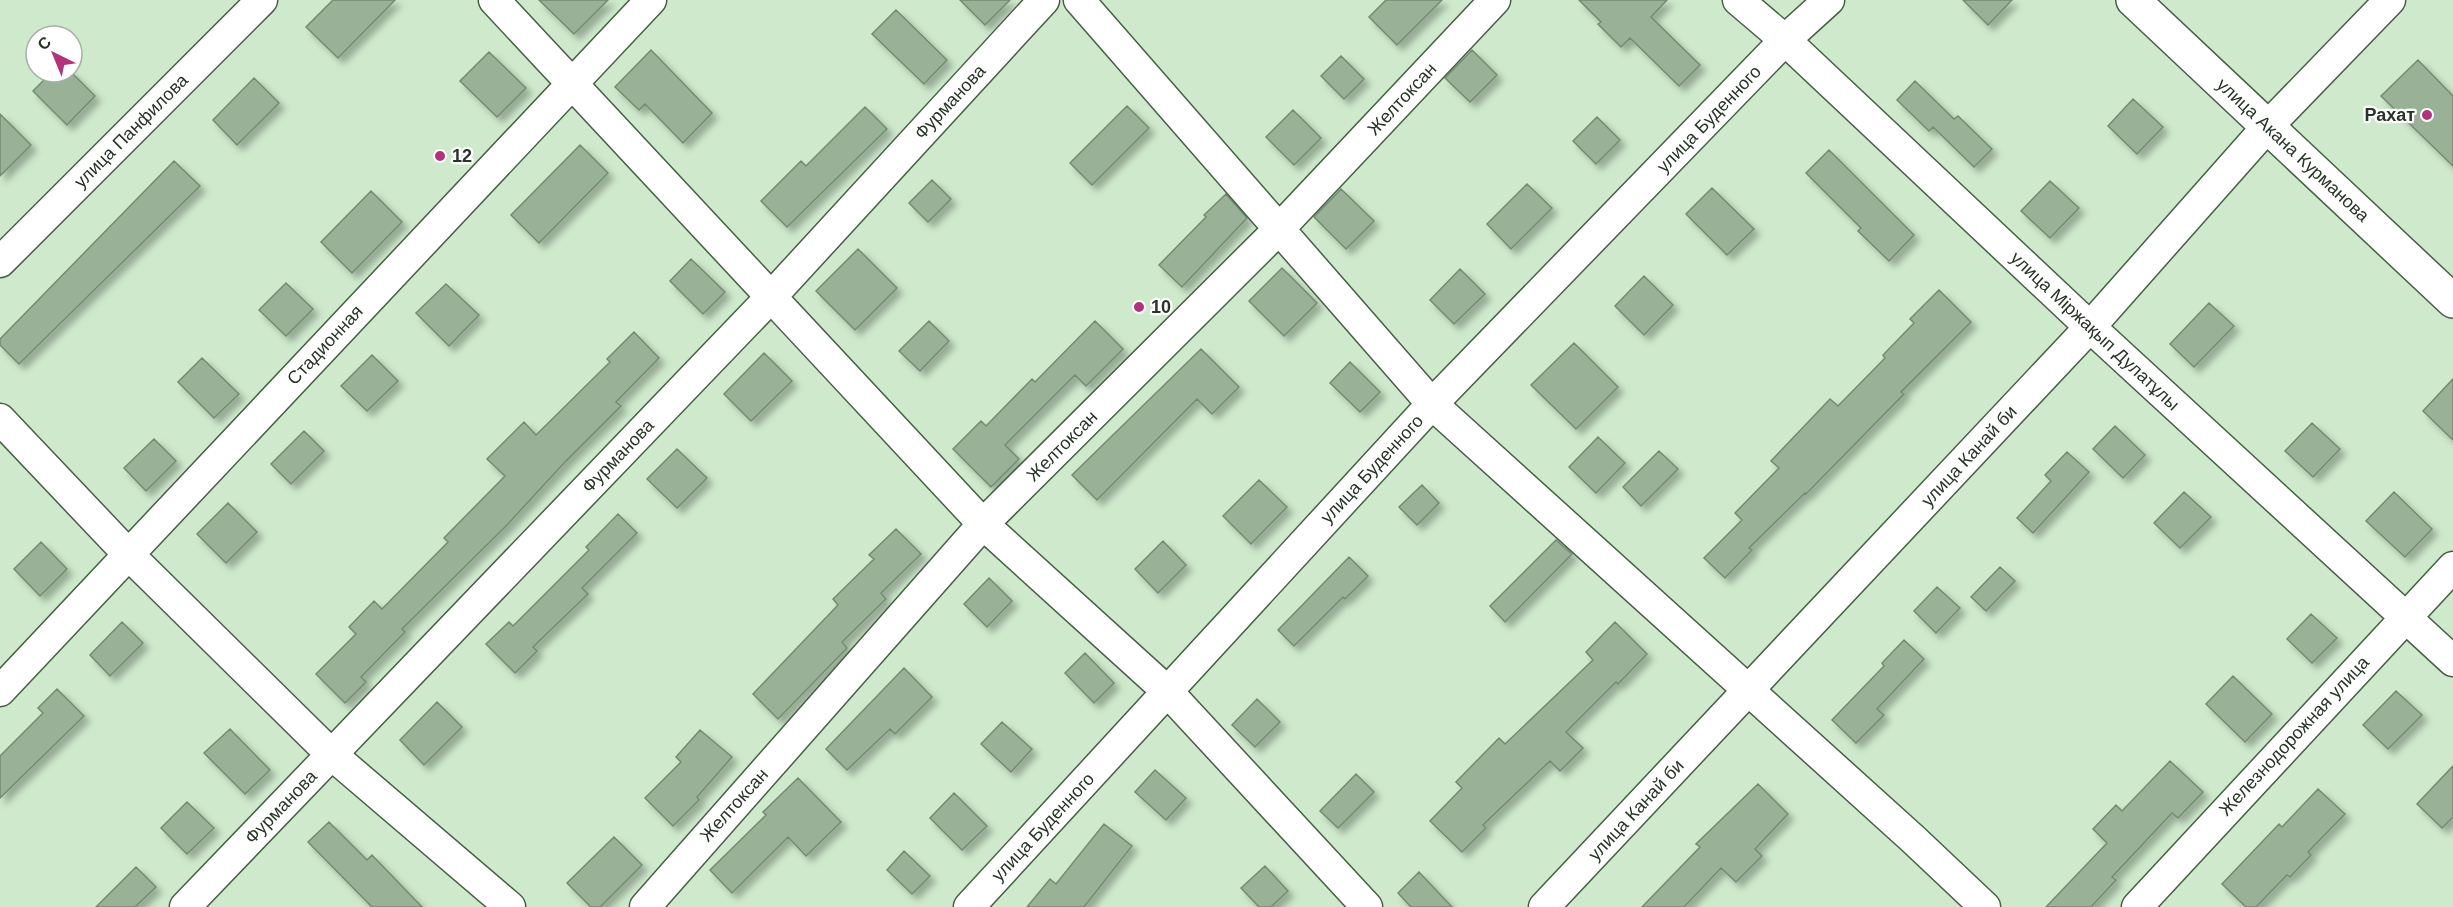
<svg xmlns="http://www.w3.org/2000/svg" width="2453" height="907" viewBox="0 0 2453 907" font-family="Helvetica,sans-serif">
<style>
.building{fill:#99b297;stroke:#738b71;stroke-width:1.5;filter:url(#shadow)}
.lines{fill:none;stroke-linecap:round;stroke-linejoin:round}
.street-casing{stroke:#485f46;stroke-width:33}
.secondary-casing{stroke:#485f46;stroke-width:36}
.street{stroke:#fff;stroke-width:30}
.secondary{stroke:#fff;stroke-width:33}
.poi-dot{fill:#b4327c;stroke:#fff;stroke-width:2}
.labels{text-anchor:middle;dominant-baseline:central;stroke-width:4.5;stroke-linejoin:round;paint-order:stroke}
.street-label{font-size:18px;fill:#293429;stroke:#fff}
.poi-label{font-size:18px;font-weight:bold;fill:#293429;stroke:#fff;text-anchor:start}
</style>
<defs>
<filter id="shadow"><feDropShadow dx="5.5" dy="5.5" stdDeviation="3" flood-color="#0004"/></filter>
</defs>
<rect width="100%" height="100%" fill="#cee9cc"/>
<path class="building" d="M 333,0 L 395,0 L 338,58 L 306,27 Z
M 539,0 L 608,0 L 574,34 Z
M 960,0 L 1010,0 L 985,25 Z
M 1386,0 L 1442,0 L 1397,45 L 1369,17 Z
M 1579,0 L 1667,0 L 1651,17 L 1700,65 L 1679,86 L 1630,38 L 1621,47 L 1598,24 L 1601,22 Z
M 1963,0 L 2012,0 L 1988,25 Z
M 896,10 L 947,60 L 924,84 L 872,34 Z
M 651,50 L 712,113 L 683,143 L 645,104 L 639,110 L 615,87 Z
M 1472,50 L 1497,75 L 1470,102 L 1445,78 Z
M 489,52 L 526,88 L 497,117 L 460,81 Z
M 1341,56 L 1364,79 L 1344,99 L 1321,76 Z
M 2418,60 L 2453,96 L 2453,166 L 2381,96 Z
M 52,72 L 71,72 L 95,96 L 67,125 L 33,91 Z
M 254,78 L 279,103 L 237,145 L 213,120 Z
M 1915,81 L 1954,119 L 1958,116 L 1992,149 L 1974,167 L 1933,127 L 1929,131 L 1897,100 Z
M 2133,99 L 2163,127 L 2137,154 L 2108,126 Z
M 1127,106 L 1149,128 L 1092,185 L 1070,163 Z
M 865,107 L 887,129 L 787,227 L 761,201 L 801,161 L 806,166 Z
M 1293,110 L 1321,138 L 1294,165 L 1266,137 Z
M 0,114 L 31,145 L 0,176 Z
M 1597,117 L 1620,140 L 1596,164 L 1573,141 Z
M 580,145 L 608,173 L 539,243 L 511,215 Z
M 1829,150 L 1914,235 L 1889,261 L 1858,231 L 1861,228 L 1806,173 Z
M 174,161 L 200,186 L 19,364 L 0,345 L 0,339 Z
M 932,180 L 951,199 L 928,222 L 909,203 Z
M 2050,181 L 2079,208 L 2050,238 L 2021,211 Z
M 1527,184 L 1552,208 L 1511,249 L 1487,224 Z
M 1712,188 L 1754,229 L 1727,255 L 1686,214 Z
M 1341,189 L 1374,221 L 1346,249 L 1314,217 Z
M 371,191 L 402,222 L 352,273 L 321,242 Z
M 1226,194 L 1247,218 L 1182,287 L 1159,265 L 1206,217 L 1204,215 Z
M 858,249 L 897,288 L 855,330 L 816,291 Z
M 691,259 L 725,292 L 703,314 L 670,281 Z
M 1282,268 L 1317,303 L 1284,336 L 1249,301 Z
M 1460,269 L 1485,294 L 1454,324 L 1430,300 Z
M 1644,276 L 1673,305 L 1644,335 L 1615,306 Z
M 286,283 L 313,309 L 286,336 L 259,310 Z
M 446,284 L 479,315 L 449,346 L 416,313 Z
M 1939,290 L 1971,322 L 1901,392 L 1904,394 L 1806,494 L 1805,493 L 1749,548 L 1752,550 L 1725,578 L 1704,558 L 1742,520 L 1735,513 L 1779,468 L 1771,461 L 1830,399 L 1838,406 L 1885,358 L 1883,355 L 1914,323 L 1910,319 Z
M 2209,303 L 2234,326 L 2194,367 L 2170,344 Z
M 929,321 L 949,341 L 920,371 L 899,351 Z
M 1095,321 L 1123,349 L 1086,386 L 1075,375 L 1005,445 L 1019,459 L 991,487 L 953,449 L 981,421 L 986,426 L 1032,379 L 1035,382 Z
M 634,332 L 659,358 L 616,402 L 621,406 L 564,463 L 507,525 L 402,629 L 405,632 L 361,677 L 366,682 L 345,703 L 316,674 L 356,634 L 349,627 L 374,601 L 382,609 L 448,542 L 444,538 L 505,476 L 487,459 L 524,422 L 536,435 L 610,362 L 607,359 Z
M 1574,343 L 1618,387 L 1576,429 L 1531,385 Z
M 1201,349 L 1239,387 L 1212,414 L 1197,399 L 1097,500 L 1072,475 Z
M 764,353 L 792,381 L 751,421 L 724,394 Z
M 372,355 L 398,381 L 367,411 L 341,386 Z
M 202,358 L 239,394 L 214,418 L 178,382 Z
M 1350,362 L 1380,392 L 1360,412 L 1330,383 Z
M 2453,379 L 2453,440 L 2423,411 Z
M 2312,423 L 2340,449 L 2313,477 L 2285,451 Z
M 2115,426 L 2145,455 L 2123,478 L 2093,449 Z
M 304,431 L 324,451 L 291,484 L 271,464 Z
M 1598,437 L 1625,463 L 1596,493 L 1569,467 Z
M 154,439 L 176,461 L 146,491 L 124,468 Z
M 677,449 L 707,478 L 677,508 L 647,479 Z
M 1659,451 L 1678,469 L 1641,506 L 1623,487 Z
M 2067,452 L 2089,472 L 2033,533 L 2017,518 L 2051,481 L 2045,475 Z
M 1259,480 L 1287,507 L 1251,544 L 1223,516 Z
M 1422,485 L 1439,503 L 1417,525 L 1399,507 Z
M 2184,492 L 2211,517 L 2180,548 L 2154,523 Z
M 2394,492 L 2432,529 L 2405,557 L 2366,521 Z
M 228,503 L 257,532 L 226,563 L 197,534 Z
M 618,514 L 637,533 L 582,588 L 588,594 L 533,647 L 537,651 L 515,673 L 486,644 L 509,622 L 513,626 L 589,550 L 586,547 Z
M 896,529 L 921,554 L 881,593 L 886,599 L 842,642 L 847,648 L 778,719 L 753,694 L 838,605 L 833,599 L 874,559 L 869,555 Z
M 1556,540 L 1572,554 L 1505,622 L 1490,606 Z
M 1163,541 L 1186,565 L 1158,593 L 1135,569 Z
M 41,542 L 67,569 L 40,596 L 14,569 Z
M 1349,557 L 1368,576 L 1345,599 L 1343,597 L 1294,646 L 1278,630 Z
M 2000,567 L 2015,581 L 1986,611 L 1971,597 Z
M 989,578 L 1012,601 L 987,627 L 964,604 Z
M 1937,587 L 1960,608 L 1936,633 L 1914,611 Z
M 2311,614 L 2337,638 L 2312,663 L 2287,639 Z
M 122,622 L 143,643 L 110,676 L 90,655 Z
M 1615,622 L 1647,654 L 1618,684 L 1616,682 L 1566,732 L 1583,748 L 1560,771 L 1550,761 L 1483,825 L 1486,828 L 1462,852 L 1430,821 L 1462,788 L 1456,782 L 1499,738 L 1505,744 L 1593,660 L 1586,652 Z
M 1904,640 L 1924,659 L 1877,709 L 1884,715 L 1856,743 L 1832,720 L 1884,666 L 1882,663 Z
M 1085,653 L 1114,683 L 1094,703 L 1065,673 Z
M 904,668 L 932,697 L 895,734 L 890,729 L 847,770 L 826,749 Z
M 2233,676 L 2272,714 L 2245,742 L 2206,704 Z
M 57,689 L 84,716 L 0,798 L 0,756 L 43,713 L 38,708 Z
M 2396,691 L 2422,715 L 2388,749 L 2363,725 Z
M 1257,699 L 1280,722 L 1255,747 L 1232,725 Z
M 437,702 L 462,727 L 424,765 L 400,740 Z
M 1002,722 L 1032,749 L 1011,772 L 981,744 Z
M 230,729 L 270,770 L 245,794 L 204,753 Z
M 700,730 L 732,757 L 697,797 L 699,800 L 673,826 L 645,798 L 681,762 L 676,757 Z
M 2170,761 L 2203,792 L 2178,818 L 2172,813 L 2112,877 L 2116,880 L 2091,907 L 2046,907 L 2107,843 L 2093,829 L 2116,805 L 2122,811 Z
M 2453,766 L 2453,817 L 2442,828 L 2417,804 Z
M 1155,770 L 1186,798 L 1166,820 L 1135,792 Z
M 1356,774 L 1374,792 L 1338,828 L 1320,811 Z
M 798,778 L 841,822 L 806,856 L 788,837 L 732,893 L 710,870 L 766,815 L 763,812 Z
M 1758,784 L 1788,814 L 1755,849 L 1762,856 L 1736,882 L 1721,868 L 1684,907 L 1642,907 L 1700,847 L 1696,844 Z
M 2318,789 L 2345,814 L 2308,852 L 2311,855 L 2290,877 L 2287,875 L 2256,907 L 2246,907 L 2222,884 L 2279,824 L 2282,827 Z
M 954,793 L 987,826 L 962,850 L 930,818 Z
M 187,802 L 214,828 L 187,854 L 161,828 Z
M 329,822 L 367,860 L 372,855 L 422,907 L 372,907 L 308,842 Z
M 1104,824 L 1132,846 L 1084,907 L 1027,907 L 1050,879 L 1056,884 Z
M 614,837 L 642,865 L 600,907 L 591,907 L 567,883 Z
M 904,851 L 930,876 L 912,894 L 887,870 Z
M 1265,866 L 1288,891 L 1271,907 L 1259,907 L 1241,888 Z
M 136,867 L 156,887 L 135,907 L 96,907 Z
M 1419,872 L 1452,907 L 1411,907 L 1398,893 Z"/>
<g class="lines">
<defs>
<path id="street" d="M 494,0 L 983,524 L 1167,691 L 1367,907
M 1079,0 L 1432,404 L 1913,839 L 1985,907
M 1738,0 L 1785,40 L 2090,327 L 2453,661
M 0,262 L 262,0
M 0,419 L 128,554 L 331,754 L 510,907
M 0,691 L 651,0
M 185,907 L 770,298 L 1044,0
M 645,907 L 983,524 L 1280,228 L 1495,0
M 969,907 L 1432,404 L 1785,40 L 1829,0
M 1544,907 L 2090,327 L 2268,126 L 2390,0
M 2137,907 L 2453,567"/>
<path id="secondary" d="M 2133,0 L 2453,301"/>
</defs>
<use href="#street" class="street-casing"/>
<use href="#secondary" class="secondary-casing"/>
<use href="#street" class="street"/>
<use href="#secondary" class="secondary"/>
</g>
<g class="poi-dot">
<circle cx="2427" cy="115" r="6"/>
<circle cx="440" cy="156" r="6"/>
<circle cx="1139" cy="307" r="6"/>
</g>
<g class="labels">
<g class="street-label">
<text transform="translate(1402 99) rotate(-47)">Желтоксан</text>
<text transform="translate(950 102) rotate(-47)">Фурманова</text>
<text transform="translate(1709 119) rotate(-46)">улица Буденного</text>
<text transform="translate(131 131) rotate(-45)">улица Панфилова</text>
<text transform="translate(2293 150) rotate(43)">улица Акана Курманова</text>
<text transform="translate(2095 331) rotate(43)">улица Міржақып Дулатұлы</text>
<text transform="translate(325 345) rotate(-47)">Стадионная</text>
<text transform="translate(1062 446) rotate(-45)">Желтоксан</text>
<text transform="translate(618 456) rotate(-46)">Фурманова</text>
<text transform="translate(1969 456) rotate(-47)">улица Канай би</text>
<text transform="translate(1372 469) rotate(-47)">улица Буденного</text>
<text transform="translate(2294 736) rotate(-47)">Железнодорожная улица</text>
<text transform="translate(734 805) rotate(-48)">Желтоксан</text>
<text transform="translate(281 807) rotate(-46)">Фурманова</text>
<text transform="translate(1636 810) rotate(-47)">улица Канай би</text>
<text transform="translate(1043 827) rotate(-47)">улица Буденного</text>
</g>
<g class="poi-label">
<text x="2415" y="115" text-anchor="end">Рахат</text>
<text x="452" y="156">12</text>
<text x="1151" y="307">10</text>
</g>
</g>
<g transform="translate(54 54) rotate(317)"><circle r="28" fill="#ffffff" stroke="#a9aea9" stroke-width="1.5"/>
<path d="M0-4.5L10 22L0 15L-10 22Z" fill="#b4327c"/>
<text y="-9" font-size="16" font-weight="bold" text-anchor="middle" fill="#293429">С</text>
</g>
</svg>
